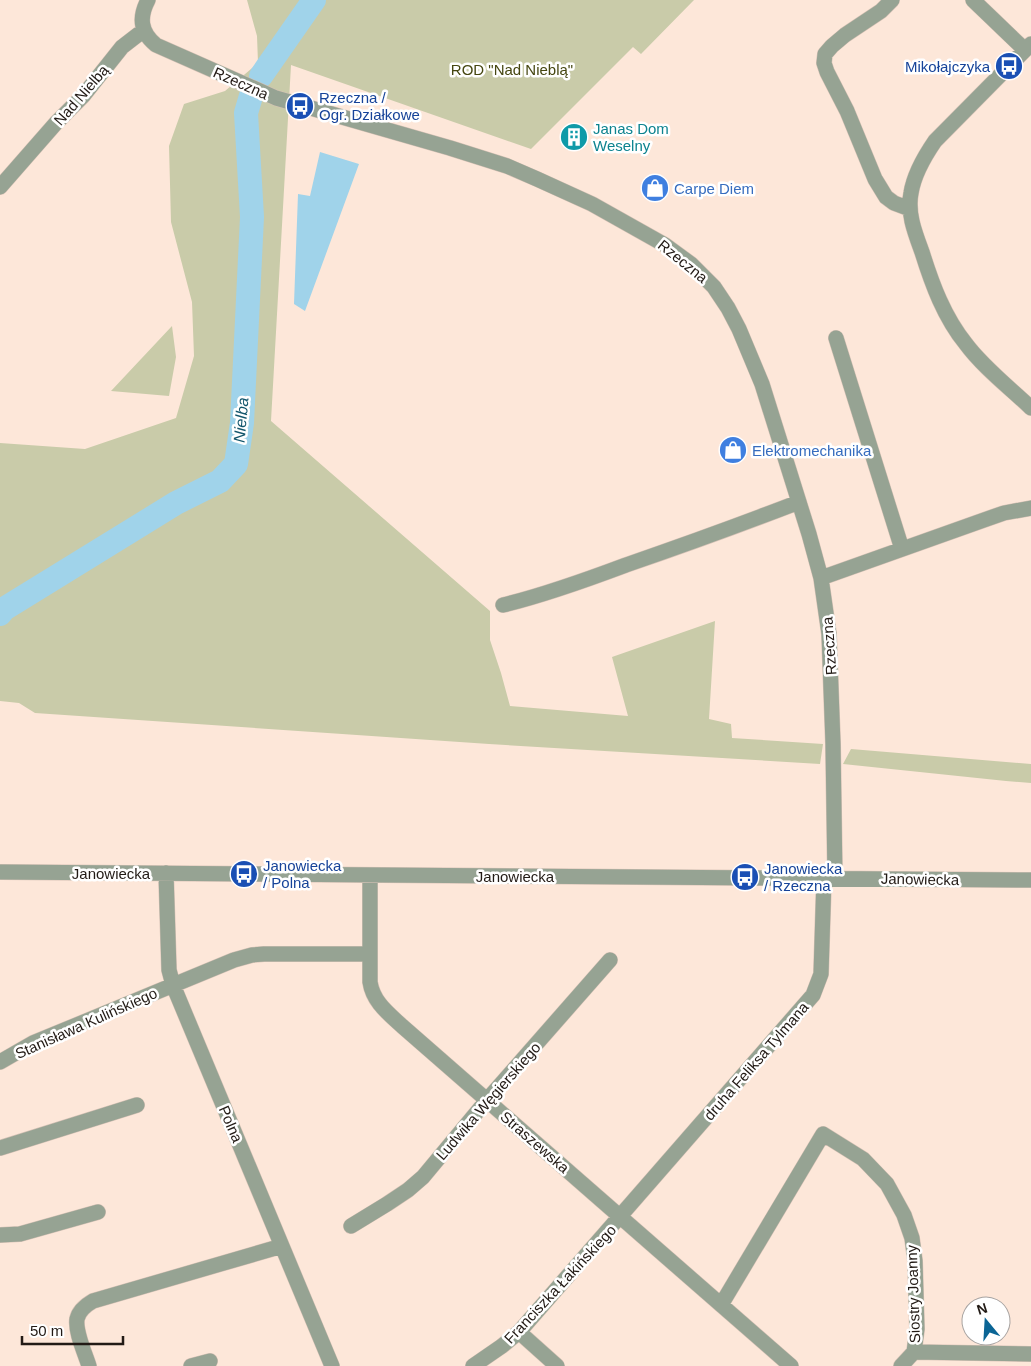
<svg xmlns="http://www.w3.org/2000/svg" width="1031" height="1366" viewBox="0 0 1031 1366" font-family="Helvetica,sans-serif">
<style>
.green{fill:#c9cba9}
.water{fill:#a0d3ea}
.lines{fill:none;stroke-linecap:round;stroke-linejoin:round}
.river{stroke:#a0d3ea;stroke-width:24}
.minor-casing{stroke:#d6c2b6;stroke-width:16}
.minor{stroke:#96a393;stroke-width:15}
.labels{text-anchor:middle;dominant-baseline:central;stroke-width:5;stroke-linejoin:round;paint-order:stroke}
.transit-label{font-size:15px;fill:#164399;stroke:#fff;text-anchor:start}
.park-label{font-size:15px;fill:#464711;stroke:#fff}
.street-label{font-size:15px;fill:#221a15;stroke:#fff}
.culture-label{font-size:15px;fill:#0d838f;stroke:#fff;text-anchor:start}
.shop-label{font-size:15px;fill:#366cbe;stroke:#fff;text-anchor:start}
.water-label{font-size:16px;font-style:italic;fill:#13566c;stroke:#fff}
</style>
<rect width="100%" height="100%" fill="#fde7d9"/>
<path class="green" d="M 247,0 L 694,0 L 641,54 L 633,47 L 531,149 L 291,65 L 271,421 L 490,611 L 490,640 L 501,673 L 510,706 L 628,716 L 612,657 L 715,621 L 709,719 L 731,724 L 732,738 L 823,744 L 820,764 L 489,744 L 35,713 L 19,703 L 0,701 L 0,443 L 85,449 L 176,418 L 194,356 L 192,302 L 171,222 L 169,146 L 184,104 L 225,91 L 258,63 L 257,36 Z
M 172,326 L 176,357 L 169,396 L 111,391 Z
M 851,749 L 1031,764 L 1031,783 L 1006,781 L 843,764 Z"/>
<path class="water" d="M 320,152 L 359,164 L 305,311 L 294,304 L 298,194 L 310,196 Z"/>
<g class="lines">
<path class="river" d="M 261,76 L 314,0
M 0,614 L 4,609 L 176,503 L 220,481 L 236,464 L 242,423 L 252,217 L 246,113 L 251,96"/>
<defs>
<path id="minor" d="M 148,0 C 139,17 140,32 156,45 L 276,98 L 450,148 L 507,166 L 537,179 L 592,204 L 665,245 L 691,264 L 714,287 L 728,308 L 739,329 L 762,384 L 809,534 L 821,578 L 829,634 L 833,744 L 835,878
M 892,0 L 881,11 L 845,35 L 832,46 L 825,54 L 824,63 L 827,72 L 847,111 L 875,179 L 886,197 L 894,203 L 910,209
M 973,0 L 1025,50
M 1031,44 L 935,141 C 924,157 914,174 911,193 C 907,213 915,233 922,252 C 932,284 944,317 966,344 C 983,367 1010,388 1031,408
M 0,187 L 56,123 L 83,96 L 122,47 L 144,30
M 836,338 L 902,549
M 821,578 L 984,520 L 1004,513 L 1031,508
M 503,605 C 545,595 586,580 626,565 C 684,545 742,524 799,502
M 0,872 L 1031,880
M 166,873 L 169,970 L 173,985 L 332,1366
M 370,875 L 370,982 C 373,1002 388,1013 402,1026 L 791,1366
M 0,1062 L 33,1043 L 234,960 L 252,955 L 264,954 L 370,954
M 0,1148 L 137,1105
M 351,1226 L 387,1204 L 408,1190 L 423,1177 L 487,1100 L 610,960
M 0,1235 L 20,1234 L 98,1212
M 721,1305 L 823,1134 L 863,1159 L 887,1184 L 904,1215 L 912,1238 L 915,1261 L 917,1329 L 914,1352 L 901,1366
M 519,1332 L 557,1366
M 914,1352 L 1031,1354
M 89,1366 C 85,1353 75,1332 77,1319 C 79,1310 86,1305 93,1301 L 282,1246
M 191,1366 L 210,1361
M 473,1366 L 502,1346 L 519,1332 L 813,995 L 821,974 L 824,878"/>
</defs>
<use href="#minor" class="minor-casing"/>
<use href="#minor" class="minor"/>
</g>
<defs>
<symbol id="bus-disc" viewBox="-11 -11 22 22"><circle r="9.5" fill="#1a4fb4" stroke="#fff"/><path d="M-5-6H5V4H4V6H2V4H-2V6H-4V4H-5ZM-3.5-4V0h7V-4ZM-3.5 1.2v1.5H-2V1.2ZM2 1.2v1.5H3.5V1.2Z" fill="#fff"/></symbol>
<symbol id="building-disc" viewBox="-11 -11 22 22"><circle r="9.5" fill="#0f9aa8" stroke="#fff"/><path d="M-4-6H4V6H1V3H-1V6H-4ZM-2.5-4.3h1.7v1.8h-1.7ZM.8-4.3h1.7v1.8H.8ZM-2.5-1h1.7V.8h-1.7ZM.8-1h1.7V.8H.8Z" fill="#fff"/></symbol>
<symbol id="shop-disc" viewBox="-11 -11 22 22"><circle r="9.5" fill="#3f7fe0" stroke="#fff"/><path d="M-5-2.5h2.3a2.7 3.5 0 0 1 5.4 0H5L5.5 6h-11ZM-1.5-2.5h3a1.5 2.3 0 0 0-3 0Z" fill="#fff"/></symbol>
</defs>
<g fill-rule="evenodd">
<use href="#bus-disc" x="993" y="50" width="32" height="32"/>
<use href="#bus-disc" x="284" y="90" width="32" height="32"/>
<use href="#building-disc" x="558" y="121" width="32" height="32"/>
<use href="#shop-disc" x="639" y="172" width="32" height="32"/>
<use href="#shop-disc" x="717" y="434" width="32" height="32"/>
<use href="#bus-disc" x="228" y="858" width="32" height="32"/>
<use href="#bus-disc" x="729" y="861" width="32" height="32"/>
</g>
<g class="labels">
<g class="transit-label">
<text x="990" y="66" text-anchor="end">Mikołajczyka</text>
<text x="319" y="97">Rzeczna /<tspan x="319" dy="17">Ogr. Działkowe</tspan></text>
<text x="263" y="865">Janowiecka<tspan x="263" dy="17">/ Polna</tspan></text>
<text x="764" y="868">Janowiecka<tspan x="764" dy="17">/ Rzeczna</tspan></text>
</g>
<g class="park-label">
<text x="512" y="69">ROD "Nad Nieblą"</text>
</g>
<g class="street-label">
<text transform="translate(241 83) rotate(24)">Rzeczna</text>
<text transform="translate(81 95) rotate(-49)">Nad Nielbą</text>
<text transform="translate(683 261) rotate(39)">Rzeczna</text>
<text transform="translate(829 646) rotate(-94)">Rzeczna</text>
<text x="111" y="873">Janowiecka</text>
<text x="515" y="876">Janowiecka</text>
<text transform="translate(920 879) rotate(1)">Janowiecka</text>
<text transform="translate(86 1023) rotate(-24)">Stanisława Kulińskiego</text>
<text transform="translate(756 1061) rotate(-49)">druha Feliksa Tylmana</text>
<text transform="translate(488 1101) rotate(-49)">Ludwika Węgierskiego</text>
<text transform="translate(231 1124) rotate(67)">Polna</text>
<text transform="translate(535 1142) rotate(41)">Straszewska</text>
<text transform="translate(560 1284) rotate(-47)">Franciszka Łakińskiego</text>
<text transform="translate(913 1294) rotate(-92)">Siostry Joanny</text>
</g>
<g class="culture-label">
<text x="593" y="128">Janas Dom<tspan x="593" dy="17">Weselny</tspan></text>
</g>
<g class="shop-label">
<text x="674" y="188">Carpe Diem</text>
<text x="752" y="450">Elektromechanika</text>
</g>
<g class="water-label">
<text transform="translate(241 420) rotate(-85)">Nielba</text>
</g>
</g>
<g transform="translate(986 1321) rotate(342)"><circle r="24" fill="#ffffff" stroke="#a7a3a1"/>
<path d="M0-4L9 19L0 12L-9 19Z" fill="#0b6595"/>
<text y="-8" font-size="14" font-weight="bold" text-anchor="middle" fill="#221a15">N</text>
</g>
<path d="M22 1336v8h101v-8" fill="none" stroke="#221a15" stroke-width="2.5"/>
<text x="30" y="1336" font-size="15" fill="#221a15" stroke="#ffffff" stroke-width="4" paint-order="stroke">50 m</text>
</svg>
